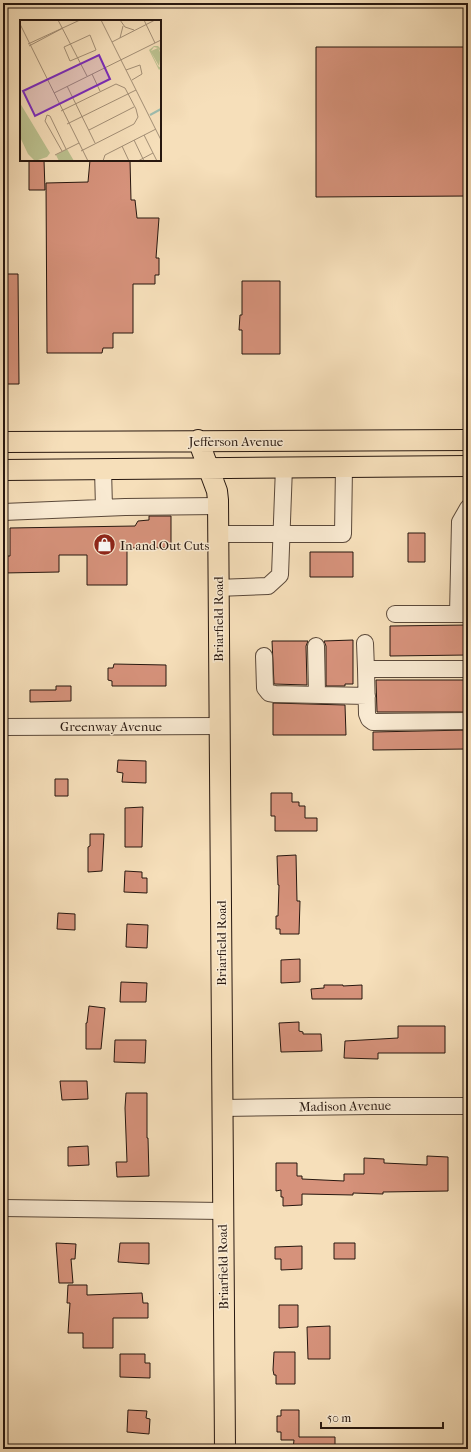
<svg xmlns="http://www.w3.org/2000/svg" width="471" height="1452" viewBox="0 0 471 1452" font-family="'IM FELL French Canon',serif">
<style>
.building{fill:#d6927b;stroke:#27170f}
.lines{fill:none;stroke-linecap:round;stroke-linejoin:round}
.minor-casing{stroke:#5b493a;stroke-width:18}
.major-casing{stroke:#27170f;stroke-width:22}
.minor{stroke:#f9ead2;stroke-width:16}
.major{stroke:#f6dfba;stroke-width:20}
.labels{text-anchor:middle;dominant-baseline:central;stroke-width:3;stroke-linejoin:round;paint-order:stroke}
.street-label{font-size:13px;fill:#27170f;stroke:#f9ead2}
.poi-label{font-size:13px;fill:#27170f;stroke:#f9ead2;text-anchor:start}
.inset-river{fill:none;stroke:#9dbdaf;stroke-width:2}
.inset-road{fill:none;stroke:#a38f76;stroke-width:1}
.view{fill:#7b2cbf;fill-opacity:0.15;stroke:#7b2cbf;stroke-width:2}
.inset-edge{fill:none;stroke:#27170f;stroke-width:2}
</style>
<rect width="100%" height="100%" fill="#f6dfba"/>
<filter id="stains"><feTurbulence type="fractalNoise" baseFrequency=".005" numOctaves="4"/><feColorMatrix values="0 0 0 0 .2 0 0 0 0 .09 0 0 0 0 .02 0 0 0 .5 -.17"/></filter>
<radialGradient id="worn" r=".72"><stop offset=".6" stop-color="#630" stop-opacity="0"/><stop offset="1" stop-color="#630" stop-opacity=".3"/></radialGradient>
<path class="building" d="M 316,47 L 468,47 L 468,196 L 316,197 Z
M 29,160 L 44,160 L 45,190 L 29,190 Z
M 90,160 L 130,160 L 131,200 L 135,200 L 137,218 L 159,218 L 156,258 L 159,258 L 159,275 L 155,275 L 155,284 L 133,284 L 133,333 L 113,333 L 113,348 L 103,348 L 102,353 L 47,353 L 46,183 L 88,182 Z
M 3,274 L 18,274 L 19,384 L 3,384 Z
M 242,281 L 280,281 L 280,354 L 242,354 L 242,330 L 239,330 L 240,315 L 242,315 Z
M 149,516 L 171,516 L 171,548 L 127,548 L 127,585 L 87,585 L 87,555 L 59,555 L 59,572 L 3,573 L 3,556 L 10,556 L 10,528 L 135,526 L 138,521 L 149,520 Z
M 408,533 L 425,533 L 425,562 L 408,562 Z
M 310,552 L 353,552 L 353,577 L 310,577 Z
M 468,625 L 468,655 L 390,656 L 390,626 Z
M 353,640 L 353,684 L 345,684 L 345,686 L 326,686 L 326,646 L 324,641 Z
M 272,641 L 308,641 L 306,646 L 307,685 L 274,684 Z
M 114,664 L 166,665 L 166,686 L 112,686 L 112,681 L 108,680 L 108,668 L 113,668 Z
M 376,680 L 468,680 L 468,712 L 377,712 Z
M 56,686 L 71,686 L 71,701 L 30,702 L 30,690 L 56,690 Z
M 273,703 L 345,705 L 346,735 L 273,735 Z
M 468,730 L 468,749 L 373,750 L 373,732 Z
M 118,760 L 146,761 L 146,783 L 122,782 L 123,773 L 117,772 Z
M 55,779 L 68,779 L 68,796 L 55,796 Z
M 271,793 L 292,793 L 292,802 L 299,802 L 299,806 L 305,806 L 305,818 L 317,818 L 317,831 L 275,831 L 275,816 L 271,816 Z
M 143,807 L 142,847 L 125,847 L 125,808 Z
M 90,834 L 104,834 L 102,871 L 88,872 L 88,847 L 90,846 Z
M 296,855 L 297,901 L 300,901 L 299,934 L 280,934 L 280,929 L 276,929 L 276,916 L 278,916 L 279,885 L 278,885 L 277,856 Z
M 125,871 L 142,872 L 142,878 L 147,878 L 147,893 L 124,892 Z
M 58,913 L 75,914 L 75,930 L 57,929 Z
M 127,924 L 148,925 L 147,948 L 126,947 Z
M 300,959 L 300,982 L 281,983 L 281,960 Z
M 121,982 L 147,983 L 146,1002 L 120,1002 Z
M 324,985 L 343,985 L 343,986 L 362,985 L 362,999 L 312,999 L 311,989 L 324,988 Z
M 89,1006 L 105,1008 L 101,1049 L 86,1049 L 86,1023 L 87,1023 Z
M 299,1022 L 299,1031 L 303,1032 L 303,1034 L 321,1034 L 322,1051 L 281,1052 L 279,1023 Z
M 398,1026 L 445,1026 L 445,1053 L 378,1053 L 378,1059 L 344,1058 L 345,1041 L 398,1038 Z
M 115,1040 L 146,1040 L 145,1063 L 114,1062 Z
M 60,1081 L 87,1081 L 88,1099 L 62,1100 Z
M 126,1093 L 147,1093 L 147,1138 L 148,1138 L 149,1176 L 117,1177 L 116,1162 L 127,1162 L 125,1108 Z
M 88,1146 L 89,1165 L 68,1166 L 68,1147 Z
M 427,1156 L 448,1157 L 448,1191 L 383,1192 L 383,1194 L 353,1193 L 353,1195 L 302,1194 L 302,1205 L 283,1206 L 283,1197 L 281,1197 L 281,1190 L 276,1191 L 276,1163 L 297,1163 L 297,1176 L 302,1176 L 302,1179 L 344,1181 L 344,1174 L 364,1174 L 364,1158 L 384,1159 L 384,1163 L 427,1165 Z
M 56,1243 L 76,1244 L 75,1259 L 71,1259 L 73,1283 L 59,1283 Z
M 120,1243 L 149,1243 L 149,1264 L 118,1262 Z
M 334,1243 L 355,1243 L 355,1259 L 334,1259 Z
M 302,1246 L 302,1269 L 281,1270 L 281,1259 L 275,1259 L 275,1247 Z
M 68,1285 L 87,1285 L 87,1295 L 142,1293 L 143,1303 L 148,1303 L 148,1318 L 113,1318 L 113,1348 L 83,1348 L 83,1333 L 68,1333 L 70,1303 L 67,1303 Z
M 279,1305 L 298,1305 L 298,1327 L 279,1328 Z
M 330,1326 L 330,1359 L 308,1359 L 307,1327 Z
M 274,1352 L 295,1352 L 295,1384 L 276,1384 L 276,1375 L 274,1375 L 273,1370 Z
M 120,1354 L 145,1354 L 145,1363 L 150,1363 L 150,1378 L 120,1377 Z
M 128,1410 L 147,1411 L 146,1418 L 150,1419 L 149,1434 L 127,1432 Z
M 281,1410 L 299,1410 L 299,1437 L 335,1437 L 335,1449 L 293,1449 L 294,1440 L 281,1440 L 281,1432 L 277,1432 L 277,1416 L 281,1416 Z"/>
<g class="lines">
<defs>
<path id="minor" d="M 103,469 L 104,508
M 468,508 L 460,522 L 458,614 L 468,614
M 3,512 L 125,507 L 218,506
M 218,534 L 343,534 L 344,467
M 217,588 L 268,586 L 280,575 L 284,467
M 395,614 L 458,614
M 365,643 L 366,669
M 316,646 L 317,694
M 264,656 L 265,688 L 269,693 L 275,694 L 367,696
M 468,669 L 366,669 L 367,714 L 369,719 L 373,722 L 468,721
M 3,727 L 219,726
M 222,1108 L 371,1106 L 468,1106
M 3,1208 L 222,1211"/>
<path id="major" d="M 198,440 L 217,491 L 218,500 L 225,1449
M 3,442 L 468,440
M 3,470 L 468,466"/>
</defs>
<use href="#minor" class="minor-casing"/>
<use href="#major" class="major-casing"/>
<use href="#minor" class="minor"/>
<use href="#major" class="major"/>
</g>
<defs>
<symbol id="shop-disc" viewBox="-11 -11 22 22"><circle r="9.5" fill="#8f2418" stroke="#f9ead2"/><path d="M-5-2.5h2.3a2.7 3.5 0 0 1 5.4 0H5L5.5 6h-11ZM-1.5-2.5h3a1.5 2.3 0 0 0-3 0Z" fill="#fff"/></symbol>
</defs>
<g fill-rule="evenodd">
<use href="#shop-disc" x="92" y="532" width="25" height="25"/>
</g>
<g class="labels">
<g class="street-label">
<text x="236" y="441">Jefferson Avenue</text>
<text transform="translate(218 619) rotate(-90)">Briarfield Road</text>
<text x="111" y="726">Greenway Avenue</text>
<text transform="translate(221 943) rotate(-90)">Briarfield Road</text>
<text transform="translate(345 1106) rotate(-1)">Madison Avenue</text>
<text transform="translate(223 1267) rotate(-91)">Briarfield Road</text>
</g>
<g class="poi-label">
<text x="120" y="545">In and Out Cuts</text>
</g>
</g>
<g transform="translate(20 20)">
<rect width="141" height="141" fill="#f6dfba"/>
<path d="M 134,26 L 138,26 L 141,29 L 141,32 L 138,28 L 134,27 L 131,31 L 138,28 L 141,34 L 139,46 L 131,32 L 138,46 L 141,48 L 139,50 L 129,30 ZM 0,83 L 30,133 L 27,137 L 15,141 L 8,134 L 0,117 ZM 47,129 L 54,141 L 39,141 L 36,135 Z" fill="#bcc290"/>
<path class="inset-river" d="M 130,95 L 141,89"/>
<path class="inset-road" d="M 38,0 L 67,56M 81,0 L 141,120M 100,0 L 105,7 L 114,10M 124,0 L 135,23M 0,4 L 68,141M 70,15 L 76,30 L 50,41 L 44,27 ZM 100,18 L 103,6M 92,22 L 135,0M 8,24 L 60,0M 9,26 L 43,8M 106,50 L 120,45 L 122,54 L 112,60M 72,54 L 80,71M 47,66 L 75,123M 34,73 L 141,20M 41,91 L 96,64 L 105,68 L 116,89 L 118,97 L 114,104 L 61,131M 47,104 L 116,70M 69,110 L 114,87M 124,115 L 137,141M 114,120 L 124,141M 102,126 L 109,141M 42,131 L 25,101 L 27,95 L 30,96 L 46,129M 35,135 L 59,123M 83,141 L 85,135 L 136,109M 118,141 L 133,133"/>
<path class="view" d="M 79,35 L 90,59 L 15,96 L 3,71 Z"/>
<rect width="141" height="141" class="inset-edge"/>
</g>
<rect width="471" height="1452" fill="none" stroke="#f6dfba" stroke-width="16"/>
<rect x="4" y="4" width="463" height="1444" fill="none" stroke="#27170f" stroke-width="2"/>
<rect x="8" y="8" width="455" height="1436" fill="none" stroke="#27170f"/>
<path d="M321 1422v6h122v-6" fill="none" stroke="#27170f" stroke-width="2"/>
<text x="327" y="1422" font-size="12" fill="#27170f" stroke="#f9ead2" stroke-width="3" paint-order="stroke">50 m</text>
<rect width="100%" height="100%" filter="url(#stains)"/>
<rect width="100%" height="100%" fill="url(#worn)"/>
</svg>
